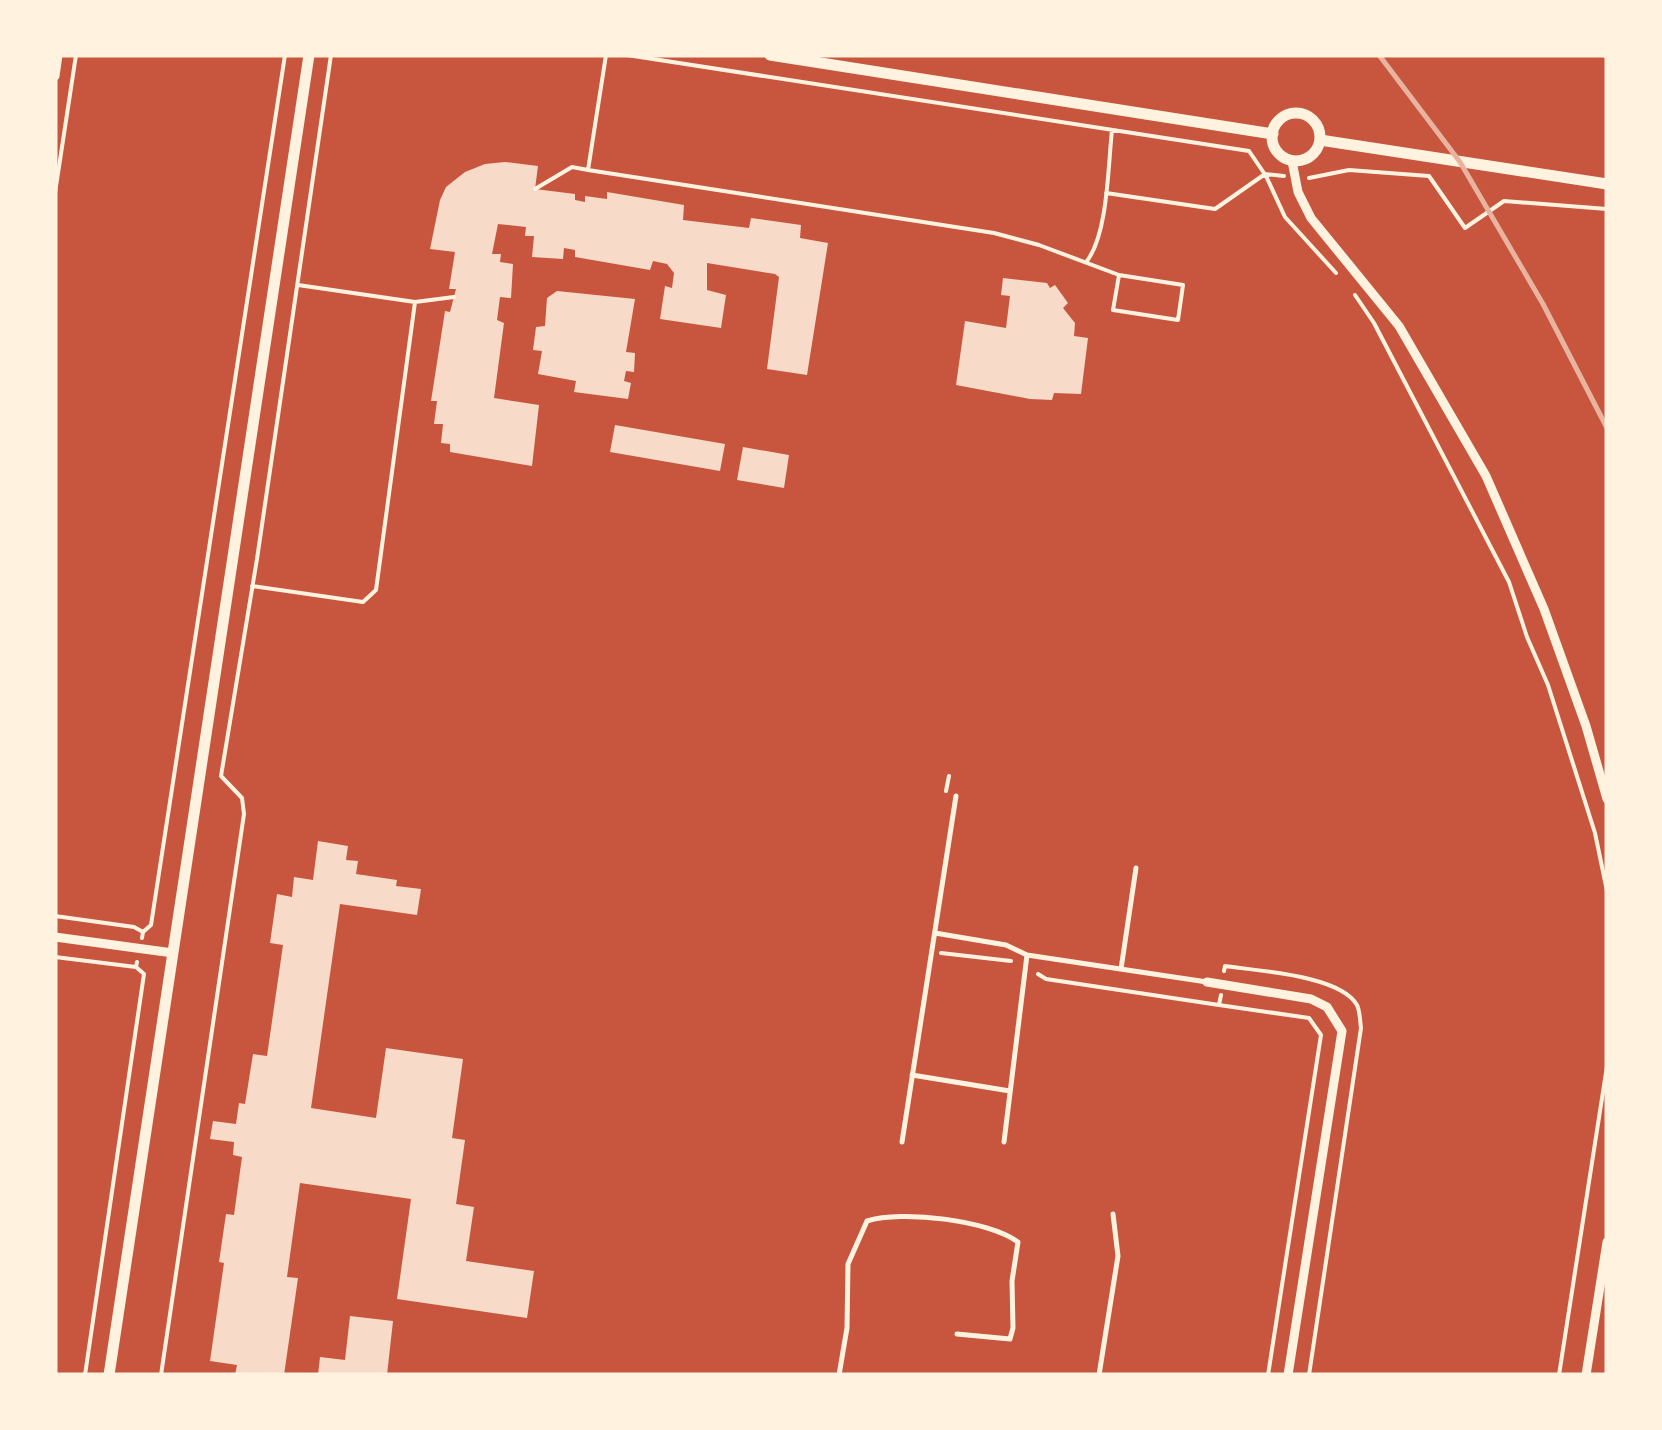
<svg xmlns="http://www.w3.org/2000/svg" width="1662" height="1430" viewBox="0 0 1662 1430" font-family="'Nunito Sans',sans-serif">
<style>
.building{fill:#f7dbc8}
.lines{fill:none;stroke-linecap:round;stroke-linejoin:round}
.path{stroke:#fff3e0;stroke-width:4}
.service{stroke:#fff3e0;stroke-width:5}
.minor{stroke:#fff3e0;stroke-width:9}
.tertiary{stroke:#fff3e0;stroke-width:11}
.rail{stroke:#e9b49f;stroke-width:5}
</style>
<rect width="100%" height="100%" fill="#c8553d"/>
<path class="building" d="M 505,162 L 538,166 L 535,189 L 575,194 L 575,200 L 585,202 L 585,196 L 607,199 L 607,192 L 684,205 L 683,220 L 749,228 L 751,218 L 801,225 L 800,238 L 828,243 L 807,375 L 767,369 L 779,277 L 775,274 L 707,263 L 707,290 L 726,295 L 721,328 L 660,319 L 665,286 L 672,288 L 674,273 L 667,264 L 653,261 L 650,270 L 575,257 L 575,250 L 564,248 L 563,259 L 532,257 L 534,236 L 525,236 L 526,227 L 498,224 L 492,254 L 501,254 L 500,262 L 513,264 L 511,298 L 500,297 L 497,320 L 504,323 L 494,398 L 539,405 L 532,466 L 450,452 L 450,444 L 441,443 L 443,424 L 434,424 L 437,401 L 431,401 L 445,311 L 450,312 L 456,289 L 449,289 L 455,252 L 430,249 L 440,200 L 446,187 L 465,172 L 485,164 Z
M 1003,278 L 1047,283 L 1050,288 L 1055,285 L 1068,303 L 1063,308 L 1075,323 L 1074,336 L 1088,338 L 1081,394 L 1054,393 L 1052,400 L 1030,399 L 956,385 L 965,321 L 1006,328 L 1010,296 L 1001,295 Z
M 557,291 L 635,299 L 626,352 L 635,353 L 634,372 L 626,371 L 624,381 L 631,383 L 628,399 L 574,392 L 576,381 L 538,374 L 542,351 L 533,350 L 536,327 L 545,326 L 547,298 Z
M 615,425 L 725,444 L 720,471 L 610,452 Z
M 743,447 L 789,455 L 784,488 L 737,480 Z
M 318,841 L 348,846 L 346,860 L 358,861 L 356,874 L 397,880 L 396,886 L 421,889 L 417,915 L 340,904 L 311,1108 L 376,1118 L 386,1048 L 463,1059 L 452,1138 L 465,1140 L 456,1204 L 474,1207 L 466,1261 L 534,1271 L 527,1318 L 397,1299 L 411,1199 L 300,1183 L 287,1277 L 298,1278 L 284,1375 L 235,1375 L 237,1365 L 210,1361 L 224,1263 L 219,1262 L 226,1214 L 234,1215 L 242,1157 L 233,1155 L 234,1142 L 210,1139 L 213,1121 L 236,1124 L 239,1103 L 245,1104 L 253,1054 L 267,1056 L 283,945 L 270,943 L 277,894 L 292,897 L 294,877 L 313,880 Z
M 350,1316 L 393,1321 L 387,1375 L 318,1375 L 320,1357 L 345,1360 Z"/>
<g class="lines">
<path class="path" d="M 606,55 L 588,170 L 994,233 L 1039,245 L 1119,275 L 1183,285 L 1178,320 L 1113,310 L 1119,275
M 627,55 L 1249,151 L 1266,176 L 1285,217 L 1336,273
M 1604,55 L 1607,57
M 1309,178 L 1349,170 L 1429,176 L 1465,228 L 1504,201 L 1607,209
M 535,189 L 572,167 L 588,170
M 55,193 L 76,55
M 1106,193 L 1215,209 L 1265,174 L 1284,176
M 1087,261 C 1108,233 1108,166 1112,130
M 1355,295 L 1374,323 L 1509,582 L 1527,637 L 1548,685 L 1595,833 L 1607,891
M 415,302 L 454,297
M 252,586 L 363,602 L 376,590 L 415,302 L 298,285
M 946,791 L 949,776
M 55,916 L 134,927 L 143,932
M 142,938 L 143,932 L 151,925 L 285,55
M 941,953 L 1011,961
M 55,957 L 136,967
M 1224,971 L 1225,966 C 1257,971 1340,975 1357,1005 C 1360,1011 1360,1021 1361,1028 L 1309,1375
M 1038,974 L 1046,979 L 1219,1005 L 1221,995
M 1219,1005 L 1309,1018 L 1321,1035 L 1268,1375
M 85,1375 L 144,974 L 136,967 L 137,962
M 161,1375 L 244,814 L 242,798 L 221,776 L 257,559 L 331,55
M 1559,1375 L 1607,1066"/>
<path class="service" d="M 935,933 L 1006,945 L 1027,955 L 1207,982
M 1121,969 L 1136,868
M 912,1075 L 1010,1091
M 902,1142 L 956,796
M 1004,1142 L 1027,955
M 839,1375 L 847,1328 L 848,1264 L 867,1221 C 902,1210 988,1220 1018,1242 L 1012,1281 L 1013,1328 L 1010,1339 L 957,1334
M 1099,1375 L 1118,1256 L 1113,1214"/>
<path class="minor" d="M 55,76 L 58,55
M 1292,161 L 1298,192 L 1311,218 L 1399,326 L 1486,476 L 1544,609 L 1586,726 L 1607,799
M 55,937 L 173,953
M 1207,982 L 1311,999 L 1327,1007 L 1342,1031 L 1288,1375
M 1586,1375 L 1607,1242"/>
<path class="tertiary" d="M 770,55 L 1273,134
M1272 137a24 24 0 1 1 48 0a24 24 0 1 1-48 0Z
M 1320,140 L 1607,184
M 109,1375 L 309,55"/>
<path class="rail" d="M 1379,55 L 1460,162 L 1543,304 L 1607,428"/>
</g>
<rect width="1662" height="1430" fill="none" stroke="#fff3e0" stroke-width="115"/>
</svg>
